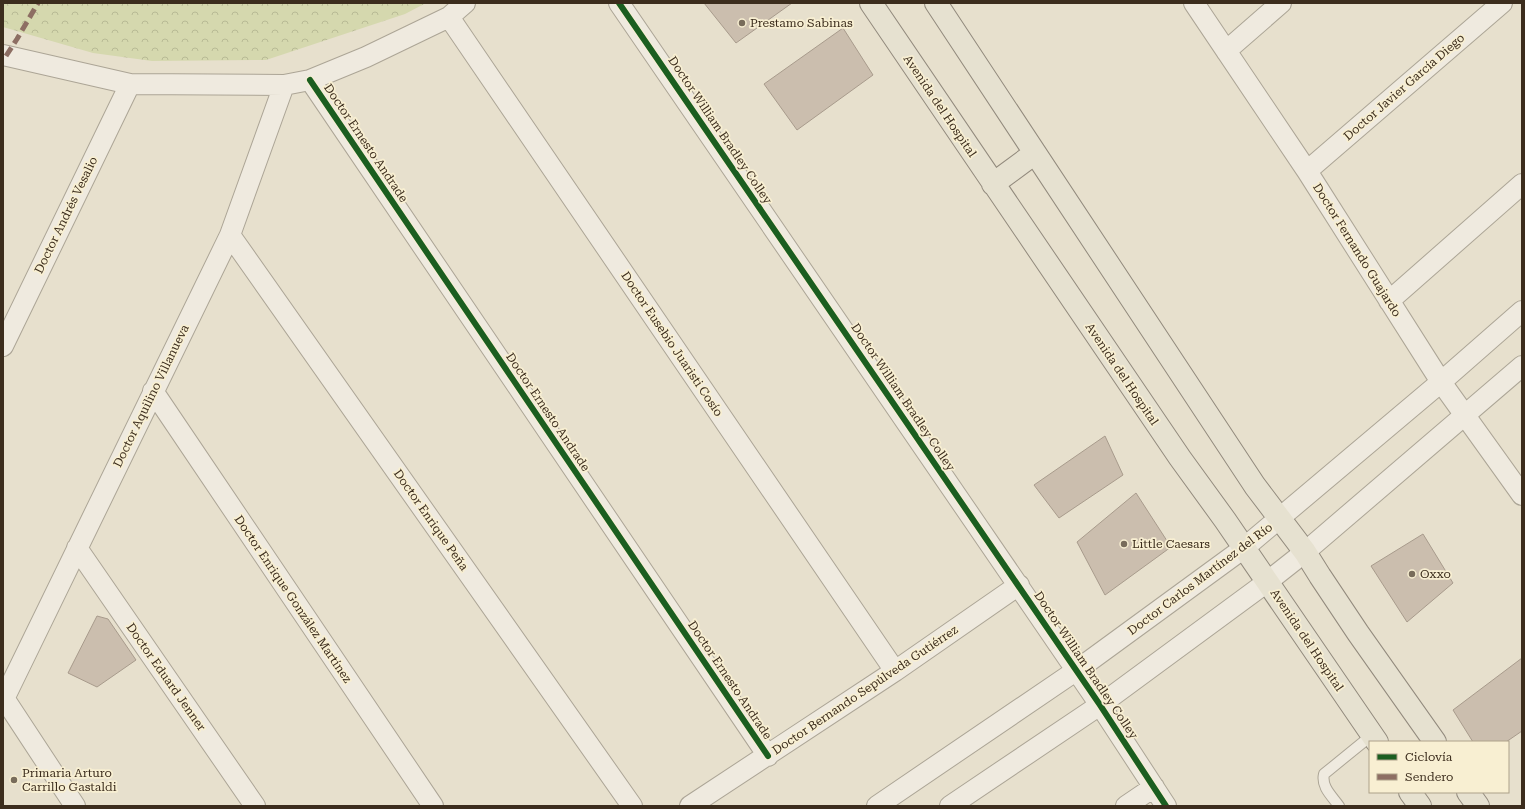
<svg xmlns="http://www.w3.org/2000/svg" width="1525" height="809" viewBox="0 0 1525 809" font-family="'Roboto Serif',serif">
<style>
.park{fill:url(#park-crowns)}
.building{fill:#cbbeae;stroke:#a89b8c}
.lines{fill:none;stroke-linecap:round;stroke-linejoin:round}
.lane-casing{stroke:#aca596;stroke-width:12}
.street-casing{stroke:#aca596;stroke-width:22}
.primary-casing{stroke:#928a7d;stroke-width:24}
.lane{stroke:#efeadf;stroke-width:10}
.street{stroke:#efeadf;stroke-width:20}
.primary{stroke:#e6e1d0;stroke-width:22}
.quiet{stroke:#8d6e63;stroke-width:5;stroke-dasharray:10 5;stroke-linecap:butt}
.cycleway-casing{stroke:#f8efd2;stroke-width:8}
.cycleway{stroke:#1b5e20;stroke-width:6}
.poi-dot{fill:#786c5b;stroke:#f8efd2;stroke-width:1.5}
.labels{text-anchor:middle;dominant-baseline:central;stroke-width:3.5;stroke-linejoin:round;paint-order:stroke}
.poi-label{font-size:12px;fill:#3c2d1d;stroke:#f8efd2;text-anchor:start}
.street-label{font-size:12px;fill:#3c2d1d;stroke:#f8efd2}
</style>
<defs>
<pattern id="park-crowns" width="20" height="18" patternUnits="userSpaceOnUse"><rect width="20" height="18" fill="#d5d8ae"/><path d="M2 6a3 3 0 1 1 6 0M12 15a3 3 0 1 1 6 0" fill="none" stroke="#b8ba95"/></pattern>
</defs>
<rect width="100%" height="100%" fill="#e7e0cd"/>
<path class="park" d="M 3,3 L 426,3 L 405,14 L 266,60 L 152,61 L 93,53 L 3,27 Z"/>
<path class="building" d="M 704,3 L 792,3 L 736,43 Z
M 843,28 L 873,75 L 797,130 L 764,84 Z
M 1105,436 L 1123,475 L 1059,518 L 1034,485 Z
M 1136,493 L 1171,547 L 1105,595 L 1077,542 Z
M 1423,534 L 1453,583 L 1407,622 L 1371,566 Z
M 97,616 L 108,619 L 136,660 L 97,687 L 68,673 Z
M 1522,658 L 1522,731 L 1506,742 L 1473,742 L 1453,710 Z"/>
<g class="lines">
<defs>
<path id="lane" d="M 1339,806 C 1332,796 1321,787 1324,774 L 1372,735"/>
<path id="street" d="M 619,3 L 1100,705 L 1166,806
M 1194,3 L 1307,171 L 1441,382 L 1522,495
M 449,17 L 895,671
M 1226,51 L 1281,3
M 3,55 L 130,84 L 284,85 L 310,80 L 366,57 L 449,17 L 465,3
M 310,80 L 768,756
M 1307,171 L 1502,3
M 230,235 L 632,806
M 1389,301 L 1522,184
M 3,346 L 130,84
M 153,391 L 433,806
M 77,548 L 255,806
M 4,698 L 75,806
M 3,701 L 230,235 L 284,85
M 690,806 L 895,671 L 1019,585
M 877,806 L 1077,670 L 1244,548 L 1441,382 L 1522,311
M 950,806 L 1100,705 L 1267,582 L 1305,552 L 1522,366
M 1126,806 L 1154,787"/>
<path id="primary" d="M 871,3 L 1180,458 L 1225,520 L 1377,742
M 936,3 L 1255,486 L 1305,552 L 1320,576 L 1358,633 L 1435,742
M 993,184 L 1035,153
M 1410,792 L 1420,806
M 1468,792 L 1478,806"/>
</defs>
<use href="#lane" class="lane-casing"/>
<use href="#street" class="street-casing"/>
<use href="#primary" class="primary-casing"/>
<use href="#lane" class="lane"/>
<use href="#street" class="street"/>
<use href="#primary" class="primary"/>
<path class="quiet" d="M 6,56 L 17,39 L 38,3"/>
<defs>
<path id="cycleway" d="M 619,3 L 1100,705 L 1166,806
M 310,80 L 768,756"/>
</defs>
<use href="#cycleway" class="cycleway-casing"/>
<use href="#cycleway" class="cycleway"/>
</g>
<g class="poi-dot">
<circle cx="742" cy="23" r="4"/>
<circle cx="1124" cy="544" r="4"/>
<circle cx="1412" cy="574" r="4"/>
<circle cx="14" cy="780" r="4"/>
</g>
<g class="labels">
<g class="poi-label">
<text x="750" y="23">Prestamo Sabinas</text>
<text x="1132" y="544">Little Caesars</text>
<text x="1420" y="574">Oxxo</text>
<text x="22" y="773">Primaria Arturo<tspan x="22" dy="14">Carrillo Gastaldi</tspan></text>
</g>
<g class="street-label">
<text transform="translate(1404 87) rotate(-41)">Doctor Javier García Diego</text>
<text transform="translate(940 106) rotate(56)">Avenida del Hospital</text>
<text transform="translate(720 130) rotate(56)">Doctor William Bradley Colley</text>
<text transform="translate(366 143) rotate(56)">Doctor Ernesto Andrade</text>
<text transform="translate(66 215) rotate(-64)">Doctor Andrés Vesalio</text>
<text transform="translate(1357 250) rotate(58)">Doctor Fernando Guajardo</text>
<text transform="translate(672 344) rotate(56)">Doctor Eusebio Juaristi Cosío</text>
<text transform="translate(1122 374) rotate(56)">Avenida del Hospital</text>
<text transform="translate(151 396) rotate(-64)">Doctor Aquilino Villanueva</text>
<text transform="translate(903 397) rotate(56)">Doctor William Bradley Colley</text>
<text transform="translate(548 412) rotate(56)">Doctor Ernesto Andrade</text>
<text transform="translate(431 520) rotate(55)">Doctor Enrique Peña</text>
<text transform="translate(1200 579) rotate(-37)">Doctor Carlos Martínez del Río</text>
<text transform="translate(293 599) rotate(56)">Doctor Enrique González Martínez</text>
<text transform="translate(1307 640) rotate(56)">Avenida del Hospital</text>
<text transform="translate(1086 665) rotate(56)">Doctor William Bradley Colley</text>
<text transform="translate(166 677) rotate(55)">Doctor Eduard Jenner</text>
<text transform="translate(730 680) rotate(56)">Doctor Ernesto Andrade</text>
<text transform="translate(865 690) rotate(-34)">Doctor Bernando Sepúlveda Gutiérrez</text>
</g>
</g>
<rect width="1525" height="809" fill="none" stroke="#3c2d1d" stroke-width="8"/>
<rect x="1369" y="741" width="140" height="52" fill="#f8efd2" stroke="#ada18a"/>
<rect x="1377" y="754" width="20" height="6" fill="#1b5e20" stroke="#ada18a"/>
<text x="1405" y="761" font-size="12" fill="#3c2d1d">Ciclovía</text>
<rect x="1377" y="774" width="20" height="6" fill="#8d6e63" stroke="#ada18a"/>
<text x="1405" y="781" font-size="12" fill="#3c2d1d">Sendero</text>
</svg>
